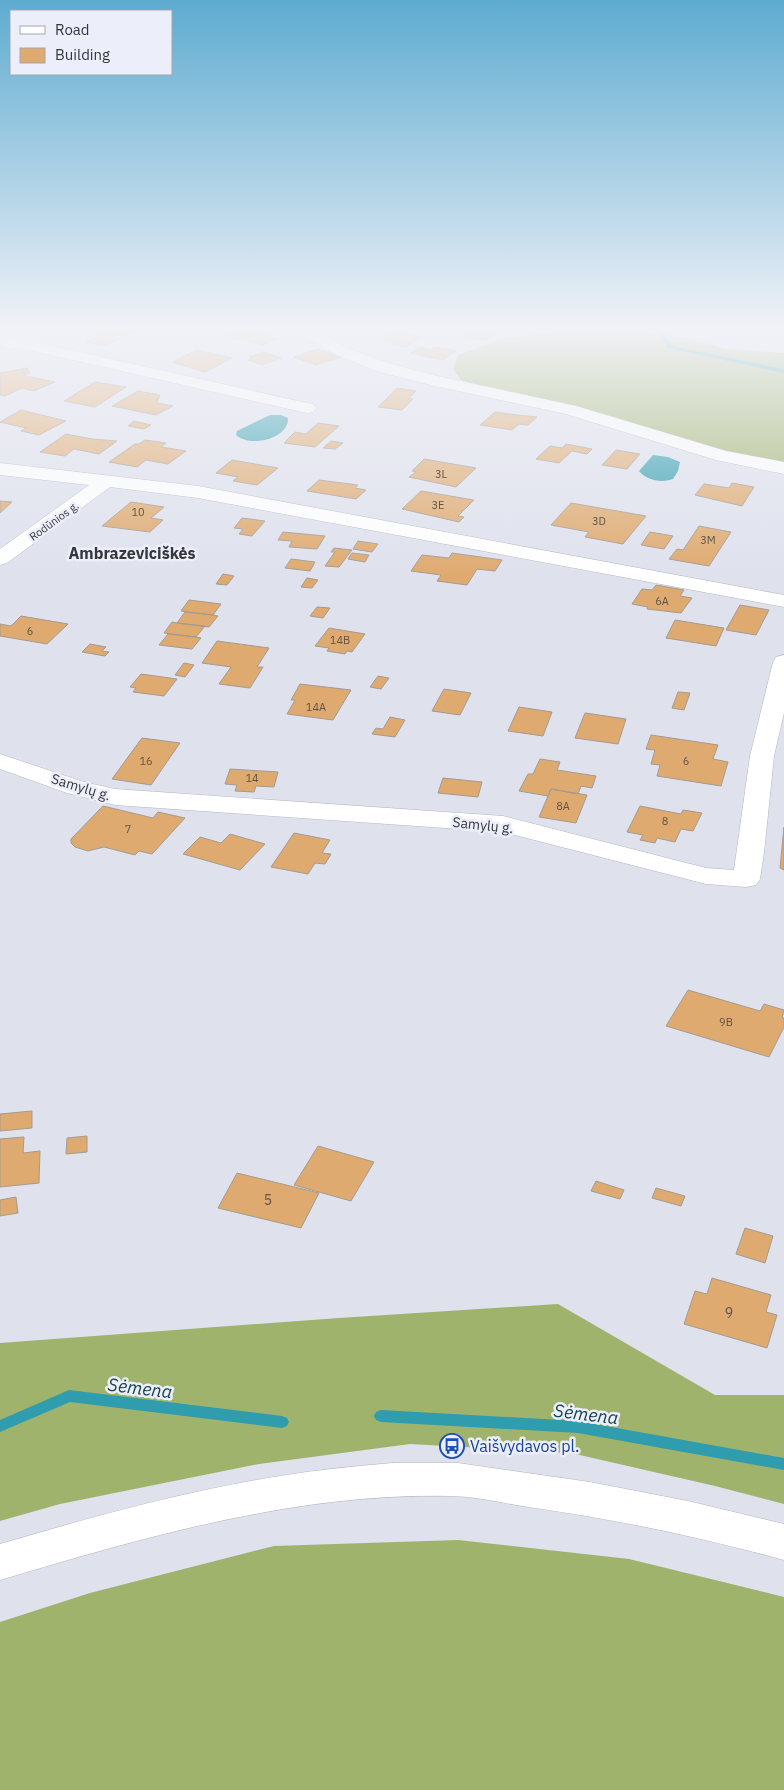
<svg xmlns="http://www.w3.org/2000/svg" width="784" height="1790" viewBox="0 0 784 1790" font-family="'IBM Plex Sans',sans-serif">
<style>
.forest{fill:#9fb36c}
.water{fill:#2f9dad}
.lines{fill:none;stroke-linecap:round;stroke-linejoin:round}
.stream{fill:#2f9dad;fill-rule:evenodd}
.building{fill:#dfaa6f;stroke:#a39b92}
.minor-casing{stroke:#b4b6c1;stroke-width:1}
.major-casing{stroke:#b4b6c1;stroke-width:1}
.minor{fill:#fff;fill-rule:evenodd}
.major{fill:#fff;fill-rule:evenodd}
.labels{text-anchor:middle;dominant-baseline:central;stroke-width:5;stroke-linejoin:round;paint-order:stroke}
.number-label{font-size:11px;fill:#605449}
.far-street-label{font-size:11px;fill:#36373c;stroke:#eceefa}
.street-label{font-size:14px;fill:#36373c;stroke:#eceefa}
.near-number-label{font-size:14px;fill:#605449}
.far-district-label{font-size:16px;font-weight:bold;fill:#36373c;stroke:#eceefa}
.near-transit-label{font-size:16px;fill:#164399;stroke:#eceefa;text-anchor:start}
.near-water-label{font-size:18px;font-style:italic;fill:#15444c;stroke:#eceefa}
</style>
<rect width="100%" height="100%" fill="#dfe1ed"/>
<path class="forest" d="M 578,326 L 604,326 L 691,339 L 726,349 L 784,353 L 784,465 L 736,455 L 494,390 L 461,380 L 453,369 L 458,355 L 501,339 L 571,330 Z
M 558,1304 L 715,1395 L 784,1395 L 784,1504 L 715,1486 L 571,1453 L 410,1444 L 259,1464 L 60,1504 L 0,1521 L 0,1343 L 339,1318 Z
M 458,1540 L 629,1559 L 784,1597 L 784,1790 L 0,1790 L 0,1622 L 90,1593 L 274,1546 Z"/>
<path class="water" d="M 270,415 L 281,415 L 288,418 C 289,439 250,448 236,435 L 237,431 Z
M 653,455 L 668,457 L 680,462 L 678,471 L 673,479 C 661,483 648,481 639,471 Z"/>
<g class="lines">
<path class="stream" d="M 653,326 L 659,326 L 672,346 L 784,369 L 784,373 L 668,348 Z
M 69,1390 L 282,1416 L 287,1418 L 289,1422 L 287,1426 L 282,1428 L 70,1402 L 0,1432 L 0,1420 Z
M 381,1410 L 578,1421 L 784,1458 L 784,1470 L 578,1433 L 381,1422 L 376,1420 L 374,1416 L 376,1412 Z"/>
</g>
<path class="building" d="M 104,326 L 133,326 L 142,328 L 104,346 L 86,342 L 104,333 L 93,331 Z
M 178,326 L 214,326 L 220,327 L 208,333 Z
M 244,328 L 266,333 L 261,335 L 276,339 L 263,345 L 227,336 Z
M 475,329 L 495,335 L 484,340 L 462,337 Z
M 396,332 L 422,337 L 405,347 L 391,344 L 395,342 L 382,339 Z
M 420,347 L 431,350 L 436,347 L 456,351 L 442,360 L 411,353 Z
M 318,349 L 341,357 L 316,365 L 294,357 Z
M 197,350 L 232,358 L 205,372 L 172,362 Z
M 265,352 L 281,358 L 262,365 L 248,360 L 252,358 L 249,357 Z
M 27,368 L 30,373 L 22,375 L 55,382 L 34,391 L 22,388 L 5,396 L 0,395 L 0,373 Z
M 95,382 L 126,387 L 95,407 L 64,401 Z
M 397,388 L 416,391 L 409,398 L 413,399 L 402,410 L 378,407 Z
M 138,391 L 160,395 L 157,403 L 173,406 L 156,415 L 112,406 Z
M 21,410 L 66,421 L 39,435 L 21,431 L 26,428 L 0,422 Z
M 495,412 L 517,415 L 537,417 L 528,425 L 519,424 L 512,430 L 480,425 Z
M 134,421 L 151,425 L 144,429 L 128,426 Z
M 318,423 L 339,426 L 315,447 L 284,443 L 295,432 L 306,434 Z
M 66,434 L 92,439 L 117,441 L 99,454 L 74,449 L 65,456 L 40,452 Z
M 145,440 L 166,443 L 161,447 L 186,451 L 168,464 L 146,460 L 137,467 L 109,462 L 135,444 L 139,444 Z
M 331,441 L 343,443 L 335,449 L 323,448 Z
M 566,444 L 592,449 L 587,454 L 572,451 L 559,463 L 536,459 L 550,446 L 562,448 Z
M 616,450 L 640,454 L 627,469 L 602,465 Z
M 424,459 L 476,468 L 456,487 L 409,477 L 416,472 L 412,471 Z
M 232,460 L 278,468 L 257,485 L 233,481 L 238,477 L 216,473 Z
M 319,480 L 358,485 L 355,488 L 366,490 L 356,499 L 307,491 Z
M 732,483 L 754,487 L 742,506 L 695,495 L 704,484 L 729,488 Z
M 421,491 L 474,500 L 458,516 L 464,517 L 459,522 L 402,509 Z
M 0,501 L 12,502 L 0,513 Z
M 131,502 L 164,507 L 151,518 L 163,520 L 150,532 L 102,526 Z
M 571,503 L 646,516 L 623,544 L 585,537 L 589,532 L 551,525 Z
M 242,518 L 265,521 L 252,536 L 239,534 L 243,529 L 234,528 Z
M 699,526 L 731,532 L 709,566 L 669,559 L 677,549 L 683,550 Z
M 283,532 L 325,536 L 317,549 L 289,547 L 292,541 L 278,540 Z
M 650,532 L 673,536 L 664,549 L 641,545 Z
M 358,541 L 378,544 L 372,552 L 353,549 Z
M 334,548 L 352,550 L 339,567 L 325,566 L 335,552 L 331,552 Z
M 352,553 L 369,555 L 365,562 L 348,559 Z
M 452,553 L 502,560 L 495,571 L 477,569 L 467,585 L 437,581 L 441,575 L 411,571 L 422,555 L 449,558 Z
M 291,559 L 315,562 L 310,571 L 285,568 Z
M 223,574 L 234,576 L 227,585 L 216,584 Z
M 307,578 L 318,580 L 312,588 L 301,587 Z
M 656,585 L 684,590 L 680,596 L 692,598 L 681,613 L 647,609 L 648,607 L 632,604 L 642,589 L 652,590 Z
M 189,600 L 221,604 L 213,615 L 181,611 Z
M 740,605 L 769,610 L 756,635 L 726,630 Z
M 317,607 L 330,608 L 323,618 L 310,616 Z
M 185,612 L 213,615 L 218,616 L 209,627 L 177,623 Z
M 21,616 L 68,624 L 47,644 L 0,636 L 0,624 L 11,626 Z
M 675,620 L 724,628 L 716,646 L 666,638 Z
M 172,622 L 177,623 L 205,626 L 196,637 L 164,633 Z
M 329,628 L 365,634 L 352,652 L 347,651 L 345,654 L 327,651 L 329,648 L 315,646 Z
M 168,634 L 196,637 L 201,638 L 192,649 L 159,645 Z
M 217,641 L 269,648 L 257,667 L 263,667 L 250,688 L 219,684 L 231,667 L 202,663 Z
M 90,644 L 106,647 L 102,651 L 109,652 L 105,656 L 82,652 Z
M 184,663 L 194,665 L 185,677 L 175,675 Z
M 141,674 L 177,679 L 164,696 L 133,692 L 136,688 L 130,687 Z
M 378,676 L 389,678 L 381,689 L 370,687 Z
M 300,684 L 351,690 L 333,720 L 287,714 L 295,700 L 291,700 Z
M 444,689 L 471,693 L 460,715 L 432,711 Z
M 678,692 L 690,693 L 684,710 L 672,708 Z
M 519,707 L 552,712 L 543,736 L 508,731 Z
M 585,713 L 626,719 L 618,744 L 575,738 Z
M 390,717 L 405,720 L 395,737 L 372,734 L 376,728 L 383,729 Z
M 651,735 L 718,745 L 713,759 L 728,762 L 721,786 L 657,776 L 660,765 L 651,764 L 655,750 L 646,749 Z
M 142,738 L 180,743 L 151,785 L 112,779 Z
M 540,759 L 560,762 L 557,770 L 596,776 L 592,788 L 581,786 L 578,794 L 551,789 L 548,796 L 519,791 L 528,774 L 533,774 Z
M 230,769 L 278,772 L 274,787 L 256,786 L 254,792 L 235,791 L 237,785 L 225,784 Z
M 443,778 L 482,782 L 478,797 L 438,793 Z
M 551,789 L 587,795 L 576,823 L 539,817 Z
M 103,806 L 153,818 L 158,812 L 185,818 L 152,854 L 139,851 L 135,855 L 104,847 L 88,851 L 75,847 L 71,843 L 71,839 Z
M 640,806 L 681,814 L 683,810 L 702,813 L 693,831 L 681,829 L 675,842 L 657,838 L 655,843 L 640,840 L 643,835 L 627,832 Z
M 784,827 L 784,870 L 780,868 Z
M 294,833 L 330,840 L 322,853 L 331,854 L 325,864 L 315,863 L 308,874 L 271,867 Z
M 230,834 L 265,844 L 240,870 L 183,854 L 200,837 L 221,843 Z
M 688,990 L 760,1011 L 764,1004 L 784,1010 L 782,1018 L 784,1018 L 784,1027 L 769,1057 L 666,1026 Z
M 32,1111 L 32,1128 L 0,1131 L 0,1114 Z
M 87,1136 L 87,1152 L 66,1154 L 67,1138 Z
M 24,1137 L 23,1153 L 40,1151 L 39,1183 L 0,1187 L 0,1139 Z
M 318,1146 L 374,1162 L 351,1201 L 294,1185 Z
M 237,1173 L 319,1193 L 301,1228 L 218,1208 Z
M 596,1181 L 624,1190 L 620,1199 L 591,1191 Z
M 656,1188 L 685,1196 L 681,1206 L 652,1198 Z
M 16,1197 L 18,1213 L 0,1216 L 0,1200 Z
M 745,1228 L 773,1236 L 765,1263 L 736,1254 Z
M 712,1278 L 771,1295 L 766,1312 L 777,1315 L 767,1348 L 684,1324 L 695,1291 L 707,1294 Z"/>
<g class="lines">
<defs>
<path id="minor" d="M 38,326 L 59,326 L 57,329 L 30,341 L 307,403 L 313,404 L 316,408 L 313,412 L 307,413 L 16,347 L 10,349 L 0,344 L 0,334 L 13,337 Z
M 290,326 L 309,326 L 347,348 L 388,363 L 437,376 L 576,406 L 726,451 L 784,462 L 784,474 L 716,460 L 566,414 L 435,386 L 376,371 L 335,354 L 292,329 Z
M 0,463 L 198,486 L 784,595 L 784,607 L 198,498 L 110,487 L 7,563 L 0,565 L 0,549 L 89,485 L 0,475 Z
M 784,655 L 784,713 L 774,756 L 764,853 L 760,879 L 756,885 L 746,887 L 706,884 L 503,832 L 115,805 L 67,793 L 0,769 L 0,754 L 84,782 L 115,789 L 503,816 L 706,868 L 734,870 L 750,756 L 773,662 L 776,657 Z"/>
<path id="major" d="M 393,1463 L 458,1463 L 590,1482 L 688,1501 L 784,1524 L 784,1560 C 700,1537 615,1519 528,1507 C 502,1503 475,1496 449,1496 C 295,1493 145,1537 0,1580 L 0,1544 C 92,1517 185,1491 280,1476 C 317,1470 355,1466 393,1463 Z"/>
</defs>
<use href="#minor" class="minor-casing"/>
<use href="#major" class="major-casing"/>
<use href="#minor" class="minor"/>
<use href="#major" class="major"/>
</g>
<linearGradient id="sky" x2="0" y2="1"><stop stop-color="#5eabd0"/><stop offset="0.57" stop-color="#f1f2f7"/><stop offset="1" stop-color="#f1f2f7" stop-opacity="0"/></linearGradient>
<rect width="784" height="576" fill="url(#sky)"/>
<defs>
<symbol id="bus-ring" viewBox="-11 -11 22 22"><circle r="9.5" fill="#eceefa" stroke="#1a4fb4" stroke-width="1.5"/><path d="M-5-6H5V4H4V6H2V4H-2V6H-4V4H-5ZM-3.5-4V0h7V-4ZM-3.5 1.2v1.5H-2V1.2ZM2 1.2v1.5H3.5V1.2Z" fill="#1a4fb4"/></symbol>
</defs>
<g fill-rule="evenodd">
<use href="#bus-ring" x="438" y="1432" width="28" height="28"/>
</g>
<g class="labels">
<g class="number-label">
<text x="441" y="474">3L</text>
<text x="438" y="505">3E</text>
<text x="138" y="512">10</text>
<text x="599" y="521">3D</text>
<text x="708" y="540">3M</text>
<text x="662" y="601">6A</text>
<text x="30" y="631">6</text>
<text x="340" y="640">14B</text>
<text x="316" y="707">14A</text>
<text x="146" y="761">16</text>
<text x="686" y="761">6</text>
<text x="252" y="778">14</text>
<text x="563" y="806">8A</text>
<text x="665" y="821">8</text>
<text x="128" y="829">7</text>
<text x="726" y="1022">9B</text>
</g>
<g class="far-street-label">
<text transform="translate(54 521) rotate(-36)">Rodūnios g.</text>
</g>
<g class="street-label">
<text transform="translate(81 787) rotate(17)">Samylų g.</text>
<text transform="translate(483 825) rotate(6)">Samylų g.</text>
</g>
<g class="near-number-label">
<text x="268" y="1200">5</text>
<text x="729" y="1313">9</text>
</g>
<g class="far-district-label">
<text x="132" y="553">Ambrazeviciškės</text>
</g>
<g class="near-transit-label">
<text x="470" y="1446">Vaišvydavos pl.</text>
</g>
<g class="near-water-label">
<text transform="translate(140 1388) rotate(7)">Sėmena</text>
<text transform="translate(586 1414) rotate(7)">Sėmena</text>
</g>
</g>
<rect x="10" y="10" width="162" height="65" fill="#eceefa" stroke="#a3a5ae"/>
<rect x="20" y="26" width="25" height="8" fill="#ffffff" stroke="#a3a5ae"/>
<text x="55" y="35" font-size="15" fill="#36373c">Road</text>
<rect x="20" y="48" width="25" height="15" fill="#dfaa6f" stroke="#a3a5ae"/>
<text x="55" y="60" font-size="15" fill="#36373c">Building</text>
</svg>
